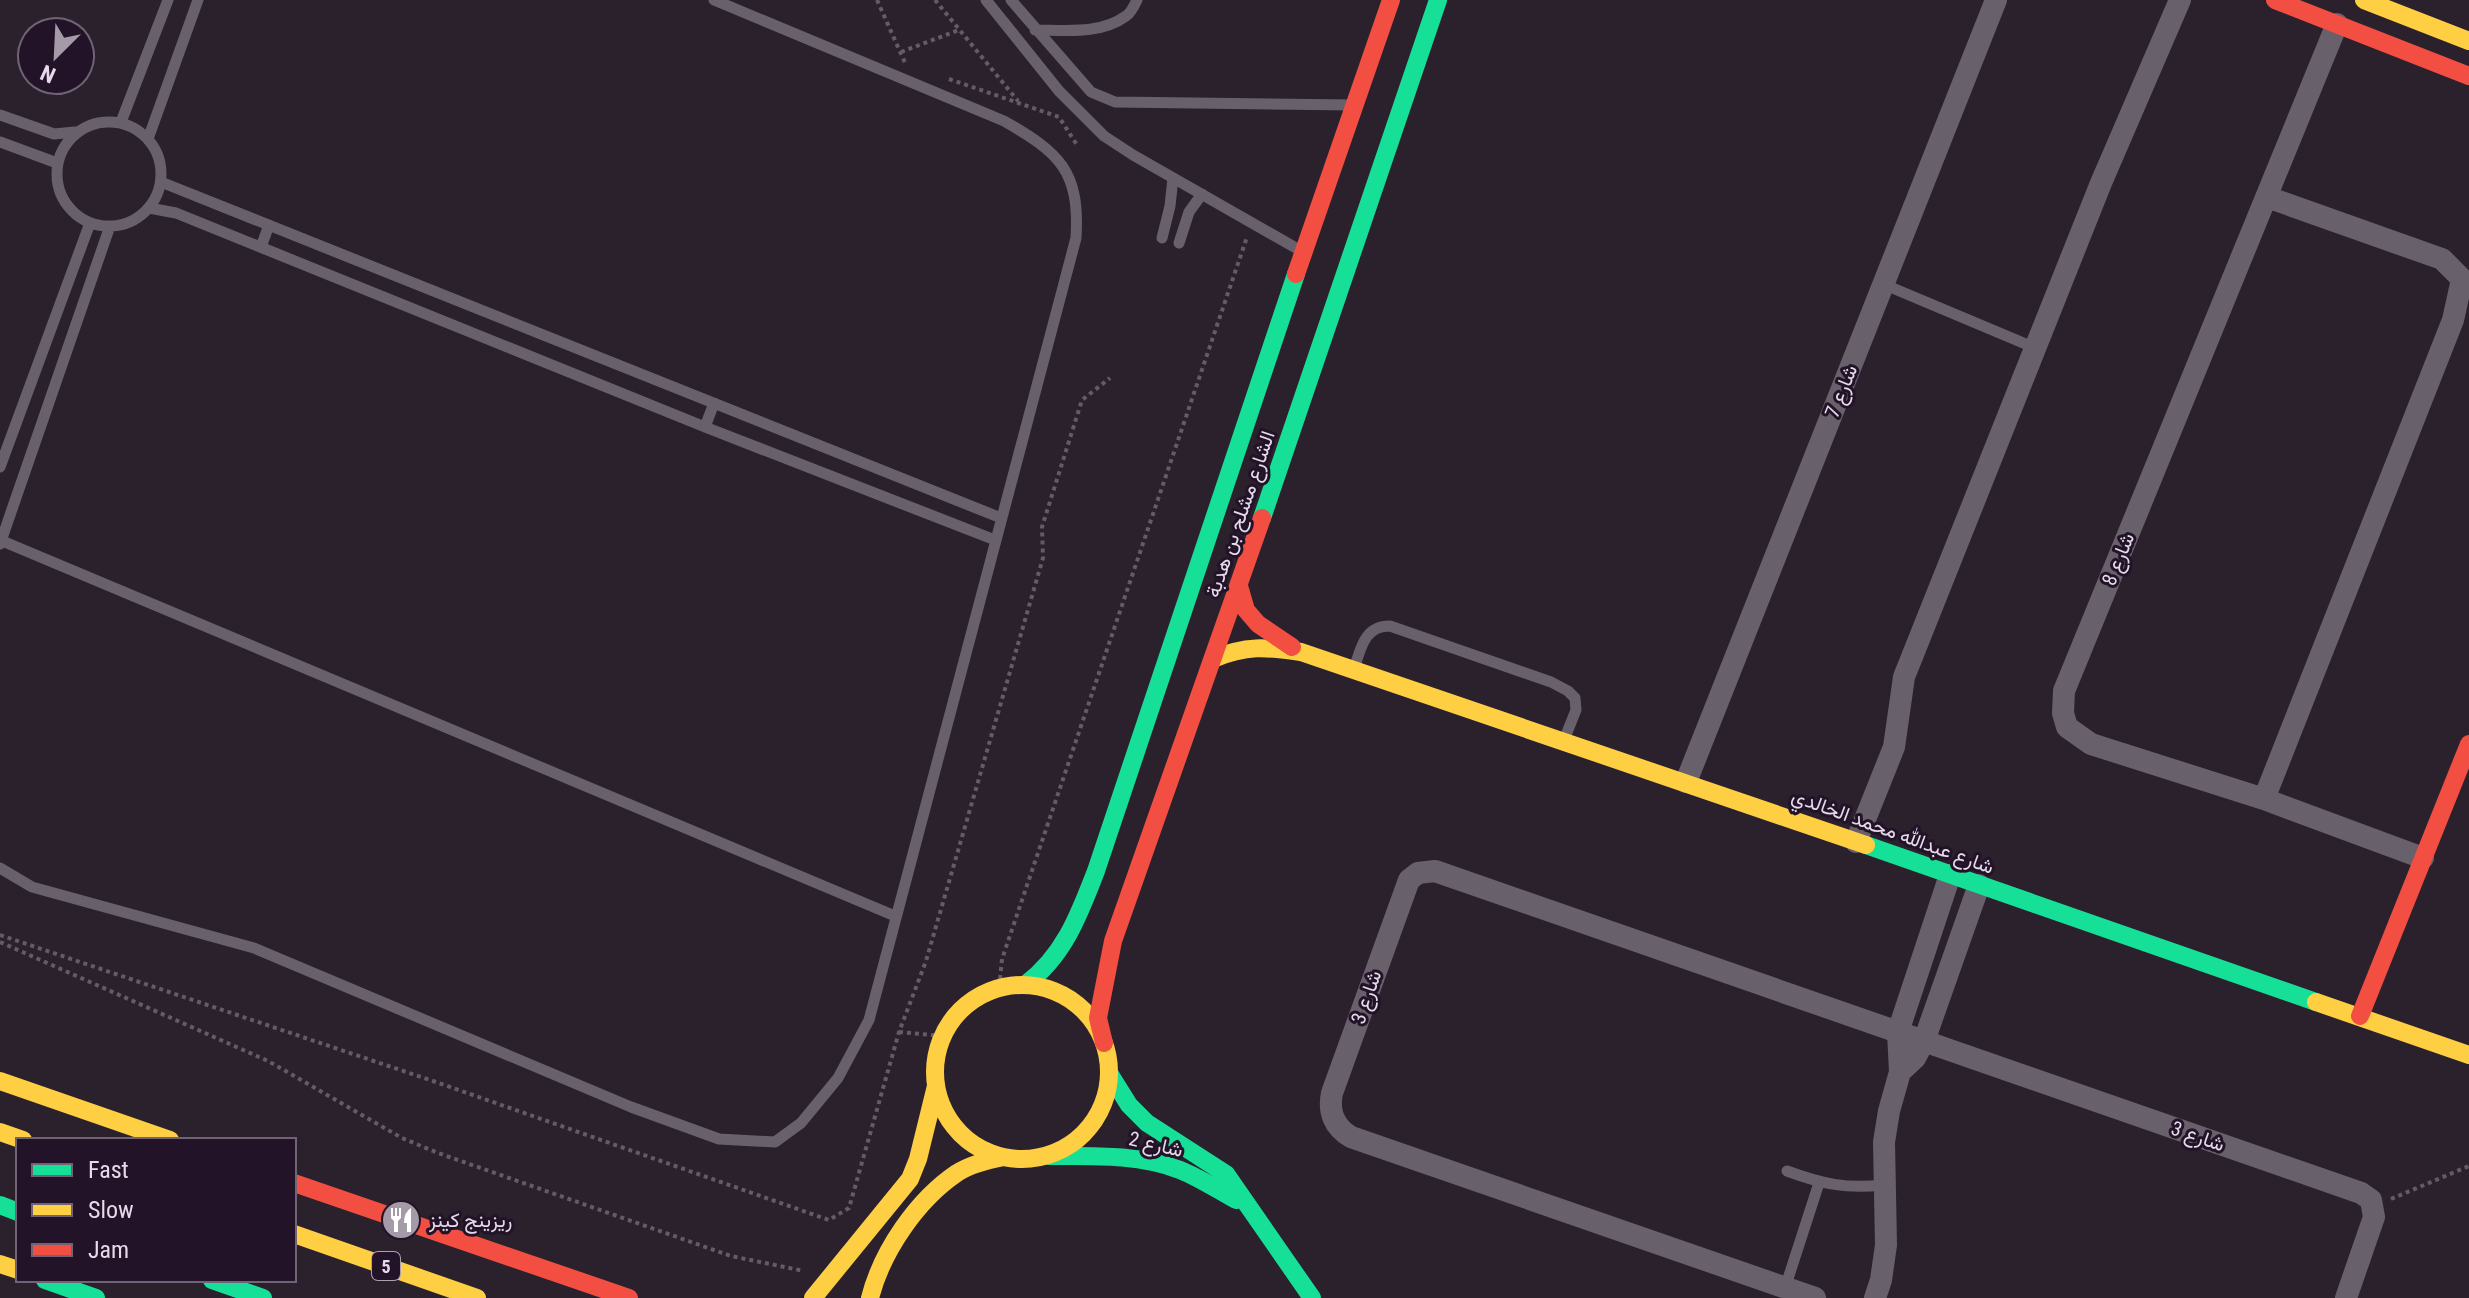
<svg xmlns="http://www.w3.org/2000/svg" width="2469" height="1298" viewBox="0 0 2469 1298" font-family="'Roboto Condensed',Vazirmatn,sans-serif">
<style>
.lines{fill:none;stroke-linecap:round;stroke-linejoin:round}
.path{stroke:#635c65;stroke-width:4;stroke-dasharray:4 4;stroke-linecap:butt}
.lane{stroke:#68616b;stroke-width:11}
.street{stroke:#68616b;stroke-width:22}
.fast{stroke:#16e098;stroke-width:18}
.slow{stroke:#ffcf43;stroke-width:18}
.jam{stroke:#f24e42;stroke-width:18}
.labels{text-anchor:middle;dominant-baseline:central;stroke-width:6;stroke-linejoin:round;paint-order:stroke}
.shield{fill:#231328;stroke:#ac9fb0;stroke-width:2}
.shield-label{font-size:18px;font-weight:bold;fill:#e6dbea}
.street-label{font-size:20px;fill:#e6dbea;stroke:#231328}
.poi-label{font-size:20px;fill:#e6dbea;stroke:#231328;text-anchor:start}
</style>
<rect width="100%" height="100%" fill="#2a212d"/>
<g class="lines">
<path class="path" d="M 877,0 L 906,65
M 935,0 L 1018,101
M 901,52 L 959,30
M 949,79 L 1059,117 L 1077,145
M 0,935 L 433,1081 L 829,1220 L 849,1208 L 899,1032 L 926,961 L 1043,558 L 1042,527 L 1082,400 L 1110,378
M 0,942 L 268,1061 L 402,1138 L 438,1153 L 731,1256 L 804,1271
M 1000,979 L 1002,959 L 1247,237
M 899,1032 L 943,1036
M 2391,1199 L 2469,1166"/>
<path class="lane" d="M 986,0 L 1059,91 L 1104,136 L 1133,155 L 1303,252
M 1011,0 L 1091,92 L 1115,102 L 1353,105
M 1035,30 C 1065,30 1100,35 1126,16 C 1131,13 1134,6 1137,0
M 0,115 L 54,134 L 75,132
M57 174a52 52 0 1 1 104 0a52 52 0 1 1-104 0Z
M 121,122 L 168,0
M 148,139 L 198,0
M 0,142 L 57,163
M 161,182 L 1001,518
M 149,208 L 176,213 L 705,427 L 995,540
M 1162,238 L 1170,206 L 1173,178
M 1179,243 L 1189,212 L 1202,194
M 261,247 L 269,225
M 1883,284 L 2035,348
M 705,427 L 714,403
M 0,467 L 90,223
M 0,540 L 895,916
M 0,544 L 110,226
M 1354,669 C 1361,648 1364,626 1390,626 L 1551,682 L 1568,691 L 1575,698 L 1576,710 L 1564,740
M 0,868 L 32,887 L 254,948 L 631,1107 L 719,1139 L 775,1142 L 801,1123 L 838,1078 L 869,1020 L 1076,238 C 1080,171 1060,153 1004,121 L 714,0
M 1787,1171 C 1822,1184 1846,1189 1883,1185
M 1785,1288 L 1819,1183"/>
<path class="street" d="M 2337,24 L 2064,691 L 2063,713 L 2067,727 L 2091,744 L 2264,799 L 2423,858
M 1686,782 L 1996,0
M 2264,799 L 2453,320 L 2462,279 L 2442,259 L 2267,197
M 1856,842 L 1894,747 L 1904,677 L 2101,183 L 2180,0
M 1900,1072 L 1915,1058 L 1924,1041 L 1979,885
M 1815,1298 L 1351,1137 C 1334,1127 1328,1112 1332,1093 L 1409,880 L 1418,873 L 1435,871 L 2361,1193 L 2371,1200 L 2374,1217 L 2346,1298
M 1875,1298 L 1881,1280 L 1886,1245 L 1884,1142 L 1889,1111 L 1900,1072 L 1898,1032 L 1950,875"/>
<path class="fast" d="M 1262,518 L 1438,0
M 1866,845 L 2316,1002
M 1025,985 C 1064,956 1079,915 1096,871 L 1296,274
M 1109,1073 L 1129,1105 L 1147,1123 L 1226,1174 L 1312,1298
M 1049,1156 C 1093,1156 1139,1154 1180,1170 C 1200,1178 1218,1190 1236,1200
M 0,1205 L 18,1212
M 45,1280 L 96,1298
M 212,1280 L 263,1298"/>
<path class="slow" d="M 2364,0 L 2469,41
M 1213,659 C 1246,645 1266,647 1301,652 L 1866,845
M935 1072a87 87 0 1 1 174 0a87 87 0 1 1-174 0Z
M 2316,1002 L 2469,1055
M 0,1081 L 170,1140
M 0,1132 L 23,1140
M 294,1234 L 477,1298
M 0,1264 L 18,1270
M 813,1298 L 910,1179 L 918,1159 L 936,1086
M 870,1298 C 882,1251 917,1200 957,1173 C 971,1164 988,1160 1004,1157"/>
<path class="jam" d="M 2275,0 L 2469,76
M 1296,274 L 1391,0
M 1239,586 L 1246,610 L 1258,624 L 1292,647
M 2360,1016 L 2469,744
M 1104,1043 L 1098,1018 L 1113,941 L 1262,518
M 294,1183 L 629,1298"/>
</g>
<defs>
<symbol id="restaurant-disc" viewBox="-11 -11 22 22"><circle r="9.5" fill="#a49aa8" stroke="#231328"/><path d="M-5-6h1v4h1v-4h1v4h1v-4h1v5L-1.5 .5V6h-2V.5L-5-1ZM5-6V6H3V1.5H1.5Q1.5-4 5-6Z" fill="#fff"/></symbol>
</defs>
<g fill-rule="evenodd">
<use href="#restaurant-disc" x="379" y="1198" width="44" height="44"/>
</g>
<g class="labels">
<rect class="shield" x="372" y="1252" width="28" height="28" rx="6"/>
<g class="shield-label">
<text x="386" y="1266">5</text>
</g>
<g class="street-label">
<text transform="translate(1841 391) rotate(-68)">شارع 7</text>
<text transform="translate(1240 514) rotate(-71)">الشارع مشلح بن هدبة</text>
<text transform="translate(2118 559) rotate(-68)">شارع 8</text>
<text transform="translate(1893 831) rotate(20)">شارع عبدالله محمد الخالدي</text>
<text transform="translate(1366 997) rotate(-71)">شارع 3</text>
<text transform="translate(2198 1136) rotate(19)">شارع 3</text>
<text transform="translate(1156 1144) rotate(13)">شارع 2</text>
</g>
<g class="poi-label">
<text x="429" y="1220">ريزينج كينز</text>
</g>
</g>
<rect x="16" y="1138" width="280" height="144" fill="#231328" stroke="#716376" stroke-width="2"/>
<rect x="32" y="1164" width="40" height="12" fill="#16e098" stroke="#716376" stroke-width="2"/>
<text x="88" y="1178" font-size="24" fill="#e6dbea">Fast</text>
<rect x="32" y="1204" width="40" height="12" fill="#ffcf43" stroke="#716376" stroke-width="2"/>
<text x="88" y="1218" font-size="24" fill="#e6dbea">Slow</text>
<rect x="32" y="1244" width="40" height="12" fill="#f24e42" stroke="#716376" stroke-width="2"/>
<text x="88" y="1258" font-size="24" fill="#e6dbea">Jam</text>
<g transform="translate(56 56) rotate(204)"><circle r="38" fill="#231328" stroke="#716376" stroke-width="2"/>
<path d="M0-6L14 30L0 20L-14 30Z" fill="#a49aa8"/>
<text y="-12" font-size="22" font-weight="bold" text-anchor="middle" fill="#e6dbea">N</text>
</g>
</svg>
